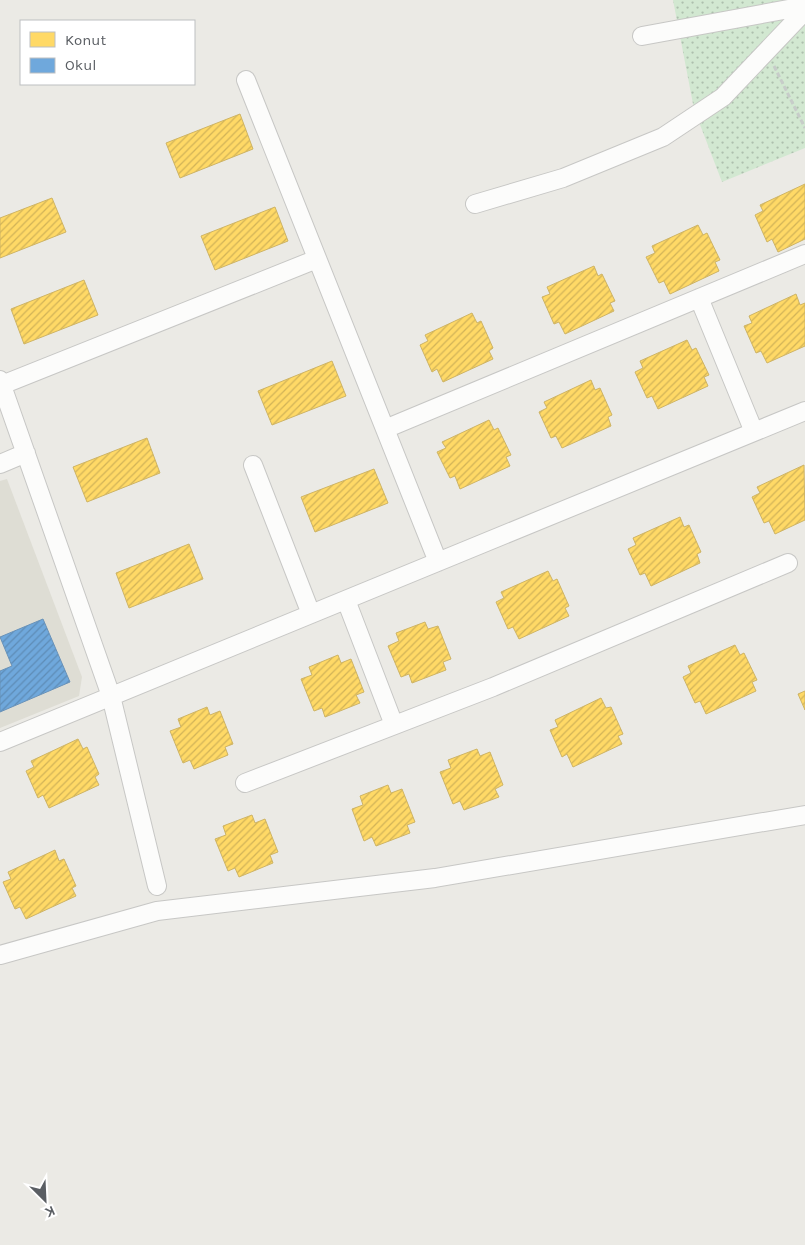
<svg xmlns="http://www.w3.org/2000/svg" width="805" height="1245" viewBox="0 0 805 1245" font-family="Karla,sans-serif">
<style>
.education{fill:#deddd4}
.grass{fill:url(#grass-dots)}
.homes{fill:url(#homes-hatch);stroke:#ceb465}
.schools{fill:url(#schools-hatch);stroke:#6992b8}
.lines{fill:none;stroke-linecap:round;stroke-linejoin:round}
.minor-casing{stroke:#c7c7c5;stroke-width:20}
.path{stroke:#c7ccc9;stroke-width:3;stroke-dasharray:5 2.5;stroke-linecap:butt}
.minor{stroke:#fcfcfb;stroke-width:18}
</style>
<defs>
<pattern id="grass-dots" width="8" height="8" patternUnits="userSpaceOnUse" patternTransform="scale(1.25)"><rect width="8" height="8" fill="#d2e8d1"/><path d="M2 2h.1M6 6h.1" fill="none" stroke="#adbfad" stroke-width="1.8" stroke-linecap="round"/></pattern>
<pattern id="homes-hatch" width="6" height="6" patternUnits="userSpaceOnUse" patternTransform="scale(1.25)"><rect width="6" height="6" fill="#ffd966"/><path d="M-1 1l2-2M0 6l6-6M5 7l2-2" fill="none" stroke="#d1b358"/></pattern>
<pattern id="schools-hatch" width="6" height="6" patternUnits="userSpaceOnUse" patternTransform="scale(1.25)"><rect width="6" height="6" fill="#6fa8dc"/><path d="M-1 1l2-2M0 6l6-6M5 7l2-2" fill="none" stroke="#5e8cb6"/></pattern>
</defs>
<rect width="100%" height="100%" fill="#ebeae5"/>
<path class="education" d="M 7,479 L 82,677 L 79,696 L 0,728 L 0,481 Z"/>
<path class="grass" d="M 673,0 L 805,0 L 805,148 L 722,182 L 694,109 Z"/>
<path class="homes" d="M 240,114 L 253,149 L 180,178 L 166,143 Z
M 805,184 L 805,239 L 778,252 L 772,239 L 767,242 L 755,215 L 763,211 L 760,205 Z
M 52,198 L 66,232 L 0,258 L 0,218 Z
M 275,207 L 288,241 L 215,270 L 201,236 Z
M 698,225 L 703,235 L 707,233 L 720,260 L 715,262 L 719,271 L 670,294 L 664,281 L 659,283 L 646,257 L 655,253 L 652,246 Z
M 594,266 L 598,276 L 602,274 L 615,301 L 610,303 L 614,311 L 565,334 L 559,322 L 554,324 L 542,297 L 550,294 L 547,287 Z
M 84,280 L 98,315 L 24,344 L 11,309 Z
M 796,294 L 800,305 L 805,303 L 805,346 L 767,363 L 761,351 L 756,353 L 744,326 L 752,323 L 749,316 Z
M 472,313 L 477,323 L 481,321 L 493,348 L 489,351 L 493,359 L 443,382 L 437,369 L 432,372 L 420,345 L 428,341 L 425,335 Z
M 687,340 L 692,350 L 696,348 L 709,375 L 704,377 L 708,386 L 658,409 L 652,396 L 647,398 L 635,372 L 643,368 L 640,361 Z
M 332,361 L 346,396 L 272,425 L 258,391 Z
M 591,380 L 595,390 L 600,388 L 612,415 L 608,417 L 611,426 L 562,448 L 556,436 L 551,438 L 539,412 L 547,408 L 544,402 Z
M 489,420 L 494,430 L 498,428 L 511,455 L 506,457 L 510,466 L 460,489 L 455,476 L 450,478 L 437,452 L 446,448 L 442,442 Z
M 147,438 L 160,473 L 87,502 L 73,467 Z
M 804,465 L 805,520 L 775,534 L 769,521 L 764,523 L 752,497 L 760,493 L 757,487 Z
M 374,469 L 388,503 L 315,532 L 301,497 Z
M 680,517 L 684,527 L 689,525 L 701,552 L 697,554 L 700,563 L 651,586 L 645,573 L 640,575 L 628,549 L 636,545 L 633,538 Z
M 189,544 L 203,579 L 129,608 L 116,573 Z
M 548,571 L 553,581 L 557,579 L 569,606 L 565,608 L 569,616 L 519,639 L 513,627 L 508,629 L 496,602 L 504,598 L 501,592 Z
M 425,622 L 428,629 L 438,626 L 451,659 L 443,662 L 446,670 L 412,683 L 409,674 L 401,677 L 388,646 L 399,641 L 396,633 Z
M 735,645 L 740,655 L 744,653 L 757,680 L 752,682 L 756,691 L 706,714 L 700,701 L 695,703 L 683,677 L 691,673 L 688,666 Z
M 338,655 L 341,663 L 351,659 L 364,692 L 356,695 L 360,703 L 325,717 L 322,708 L 314,711 L 301,679 L 312,675 L 309,667 Z
M 805,691 L 805,710 L 798,694 Z
M 601,698 L 606,708 L 611,707 L 623,734 L 618,736 L 622,744 L 573,767 L 567,754 L 562,757 L 550,730 L 558,727 L 555,720 Z
M 207,707 L 210,715 L 220,711 L 233,744 L 225,747 L 228,755 L 194,769 L 190,760 L 183,763 L 170,731 L 181,727 L 178,719 Z
M 78,739 L 83,749 L 87,747 L 99,774 L 95,777 L 99,785 L 49,808 L 43,795 L 38,798 L 26,771 L 34,767 L 31,761 Z
M 477,749 L 480,756 L 490,752 L 503,785 L 495,789 L 499,797 L 464,810 L 460,801 L 453,804 L 440,772 L 451,768 L 448,760 Z
M 388,785 L 391,793 L 402,789 L 415,822 L 407,825 L 410,833 L 376,846 L 372,837 L 364,841 L 352,809 L 363,805 L 360,796 Z
M 252,815 L 255,823 L 265,819 L 278,852 L 270,855 L 273,863 L 239,877 L 235,868 L 228,871 L 215,839 L 226,835 L 223,826 Z
M 55,850 L 59,861 L 64,859 L 76,886 L 72,888 L 76,896 L 26,919 L 20,907 L 15,909 L 3,882 L 11,879 L 8,872 Z"/>
<path class="schools" d="M 43,619 L 70,682 L 0,712 L 0,671 L 12,666 L 0,637 Z"/>
<g class="lines">
<defs>
<path id="minor" d="M 642,36 L 805,6
M 246,80 L 438,562
M 475,204 L 563,178 L 663,137 L 723,97 L 798,18 L 805,13
M 699,298 L 754,432
M 0,380 L 111,696 L 157,886
M 2,385 L 317,259
M 385,429 L 805,254
M 0,464 L 26,453
M 253,465 L 311,614
M 346,600 L 394,725
M 0,742 L 805,411
M 245,783 L 493,687 L 788,563
M 0,955 L 157,911 L 435,878 L 805,815"/>
</defs>
<use href="#minor" class="minor-casing"/>
<path class="path" d="M 774,66 L 805,128"/>
<use href="#minor" class="minor"/>
</g>
<rect x="20" y="20" width="175" height="65" fill="#ffffff" stroke="#bdbfc1"/>
<rect x="30" y="32" width="25" height="15" fill="#ffd966" stroke="#bdbfc1"/>
<text x="65" y="45" font-size="15" fill="#5a5e63">Konut</text>
<rect x="30" y="58" width="25" height="15" fill="#6fa8dc" stroke="#bdbfc1"/>
<text x="65" y="70" font-size="15" fill="#5a5e63">Okul</text>
<g transform="translate(45 1200) rotate(156)" stroke="#ffffff" stroke-width="4" paint-order="stroke">
<path d="M0-4L9 19L0 12L-9 19Z" fill="#5a5e63"/>
<text y="-8" font-size="14" font-weight="bold" text-anchor="middle" fill="#5a5e63">K</text>
</g>
</svg>
